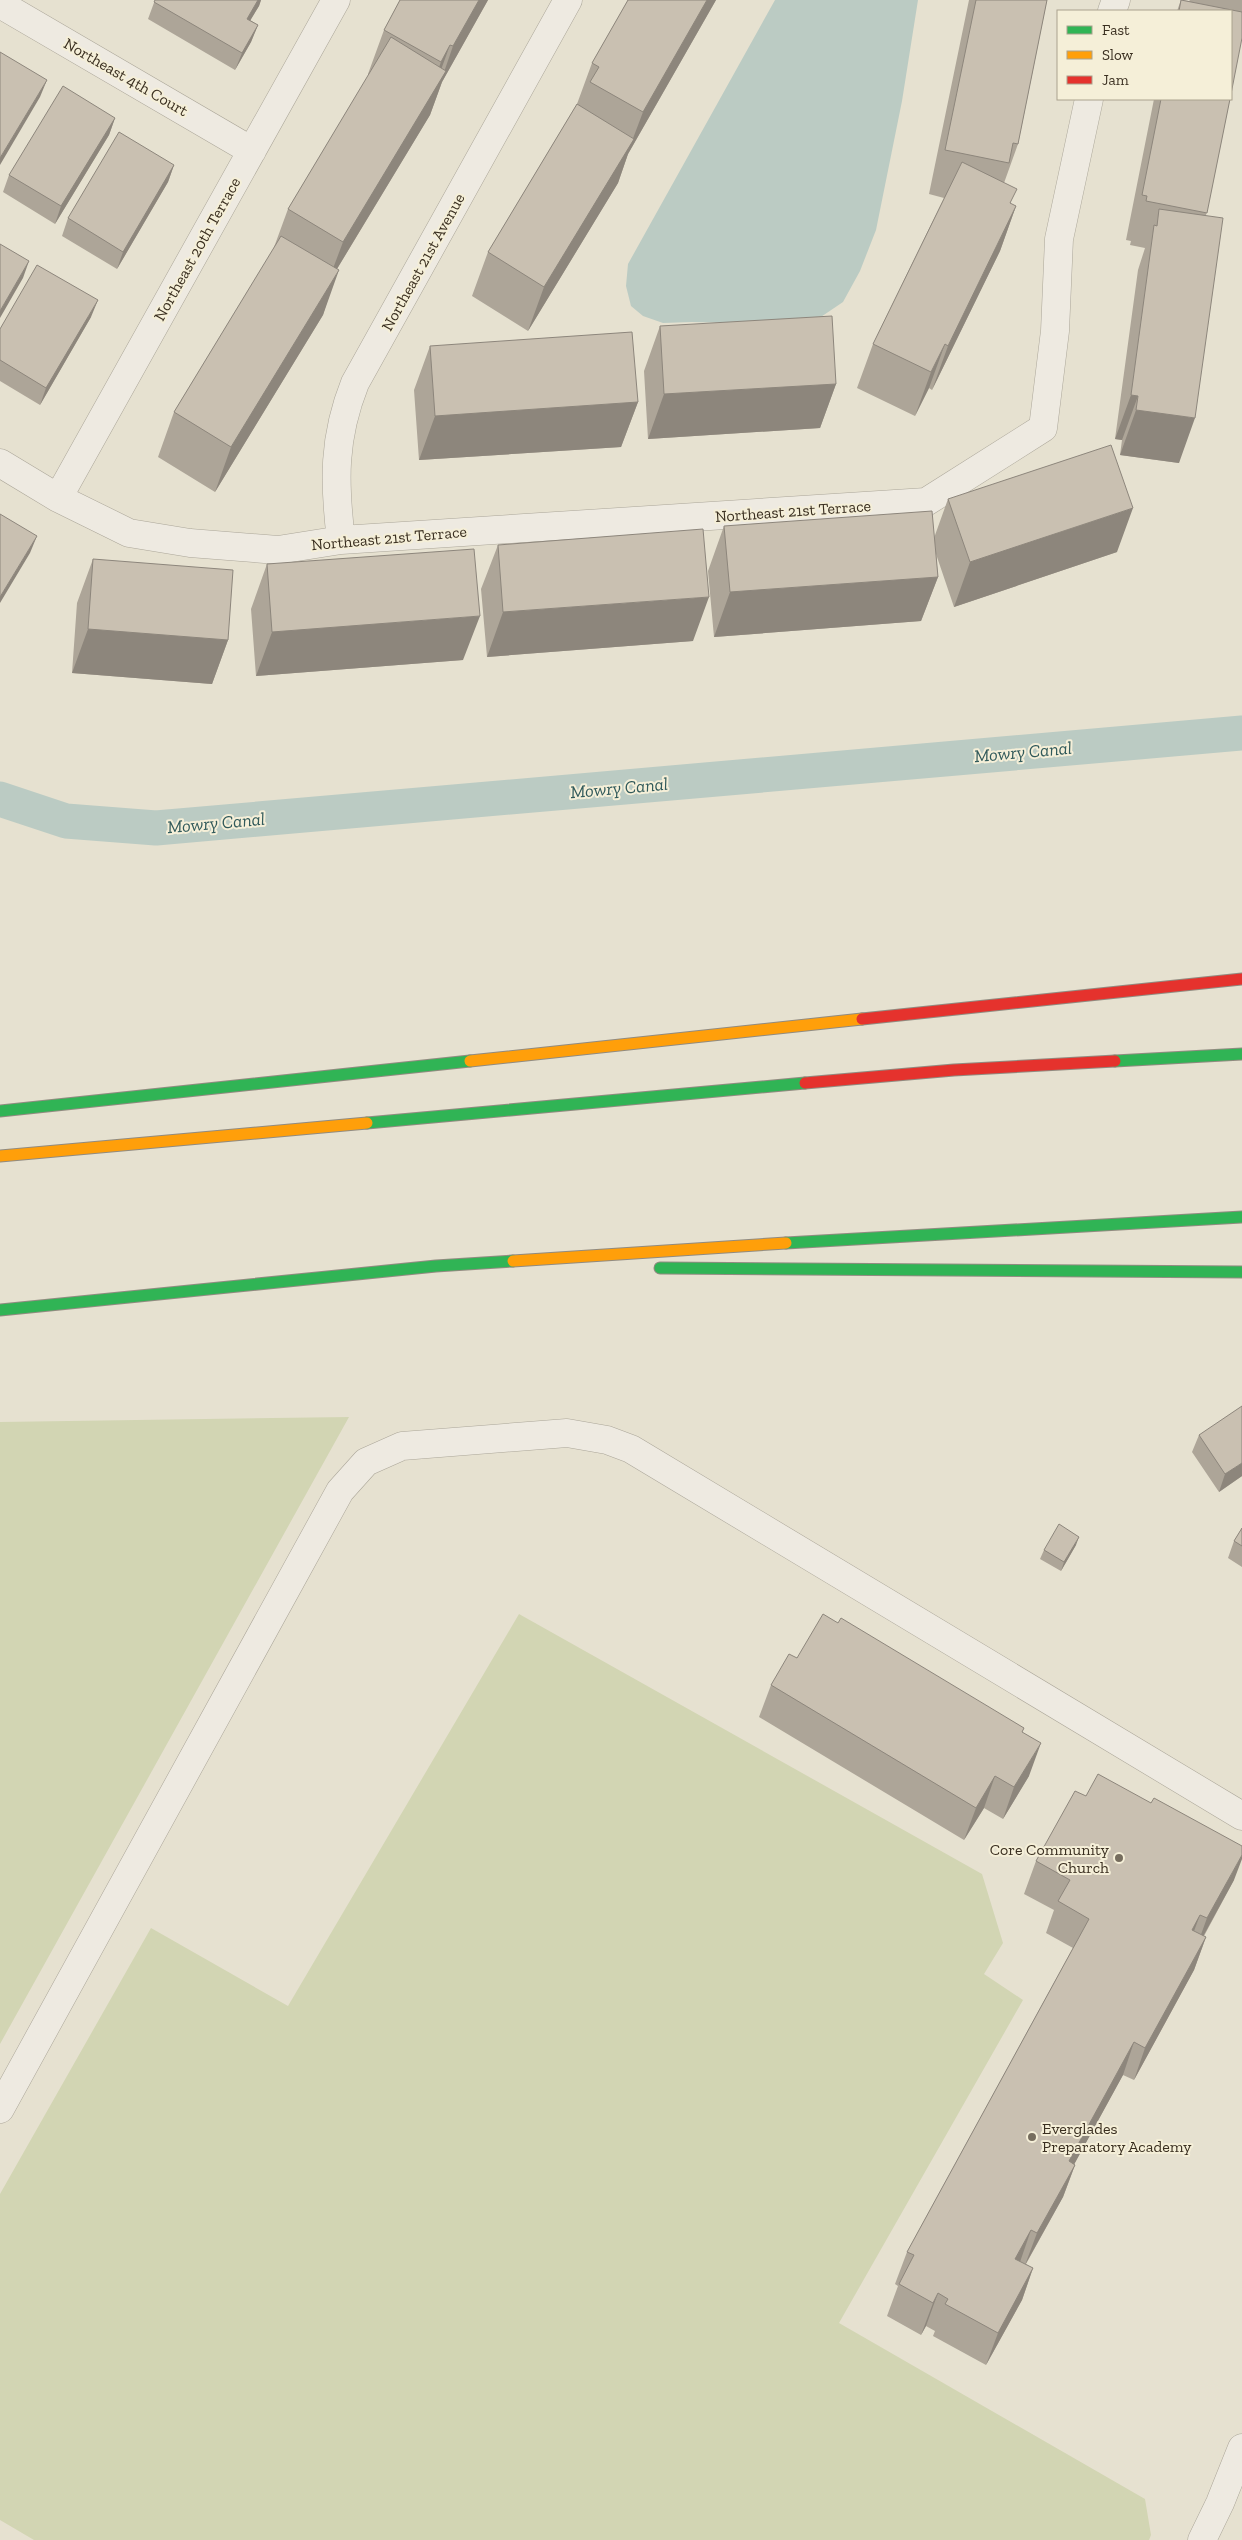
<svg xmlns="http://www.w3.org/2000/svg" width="1242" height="2540" viewBox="0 0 1242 2540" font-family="'Zilla Slab',serif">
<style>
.green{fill:#d2d5b3}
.water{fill:#bbcbc3}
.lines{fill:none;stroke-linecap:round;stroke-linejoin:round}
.canal{stroke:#bbcbc3;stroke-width:35}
.street-casing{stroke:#aba699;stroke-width:29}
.fast-casing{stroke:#918b80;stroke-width:13}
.slow-casing{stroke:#918b80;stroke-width:13}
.jam-casing{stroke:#918b80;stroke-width:13}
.street{stroke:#eeeae1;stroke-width:28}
.fast{stroke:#30b455;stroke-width:11}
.slow{stroke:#ff9f0a;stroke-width:11}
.jam{stroke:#e5322d;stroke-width:11}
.wall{fill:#ada598}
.shaded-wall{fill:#8d867c}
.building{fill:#c9c0b1;stroke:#8d867c}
.poi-dot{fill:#766d5e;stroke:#f5efd8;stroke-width:2}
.labels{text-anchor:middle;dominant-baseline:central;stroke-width:4;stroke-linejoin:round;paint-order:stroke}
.street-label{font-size:16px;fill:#3a2f20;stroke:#f5efd8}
.poi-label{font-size:16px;fill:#3a2f20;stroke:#f5efd8;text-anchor:end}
.water-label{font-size:18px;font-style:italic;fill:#30595a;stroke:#f5efd8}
</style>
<rect width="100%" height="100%" fill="#e6e1d0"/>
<path class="green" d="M 349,1417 L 0,2044 L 0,1422 Z
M 519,1614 L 982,1874 L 1003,1943 L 984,1974 L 1023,2000 L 839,2323 L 1145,2499 L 1151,2535 L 1149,2540 L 34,2540 L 0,2520 L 0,2194 L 151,1928 L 288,2006 Z"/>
<path class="water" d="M 775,0 L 918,0 L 902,101 L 876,230 L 860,271 L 843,302 L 809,325 L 692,322 L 663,323 L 643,316 L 631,306 L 626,286 L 628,264 Z"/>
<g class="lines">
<path class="canal" d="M 0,799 L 66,821 L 156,828 L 1242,733"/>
<defs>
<path id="street" d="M 0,4 L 252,151
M 1112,11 L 1116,0
M 0,463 L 58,498 L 129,533 L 190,543 L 278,550 L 341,540 L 926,502 L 1043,428 L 1055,331 L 1059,239 L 1089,99
M 58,498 L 336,0
M 341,540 C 334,482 333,438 355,383 L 568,0
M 0,2109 L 340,1491 L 366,1462 L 402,1446 L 567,1433 L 607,1440 L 631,1449 L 1242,1816
M 1202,2540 L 1220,2503 L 1242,2448"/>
<path id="fast" d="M 1115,1061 L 1242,1054
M 0,1111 L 470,1061
M 367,1123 L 805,1083
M 786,1243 L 1242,1217
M 660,1268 L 1242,1272
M 0,1310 L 436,1266 L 513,1261"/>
<path id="slow" d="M 470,1061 L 862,1019
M 0,1156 L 367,1123
M 513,1261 L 786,1243"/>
<path id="jam" d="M 862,1019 L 1242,979
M 805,1083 L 954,1070 L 1115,1061"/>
</defs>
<use href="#street" class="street-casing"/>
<use href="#fast" class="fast-casing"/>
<use href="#slow" class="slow-casing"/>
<use href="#jam" class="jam-casing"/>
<use href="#street" class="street"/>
<use href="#fast" class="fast"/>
<use href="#slow" class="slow"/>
<use href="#jam" class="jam"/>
</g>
<path class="wall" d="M 155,0 L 261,0 L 259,6 L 250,20 L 258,25 L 251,42 L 235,70 L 148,19 Z
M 400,0 L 488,0 L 442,82 L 430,115 L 337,269 L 323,315 L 215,492 L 158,457 L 174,412 L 273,250 L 288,209 L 369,75 L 368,74 L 384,30 Z
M 628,0 L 716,0 L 628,154 L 618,183 L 528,331 L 472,296 L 488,252 L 577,104 L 592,63 Z
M 969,0 L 1047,0 L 1018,144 L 1004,183 L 1011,204 L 1016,206 L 1000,251 L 932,390 L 929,388 L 915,416 L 857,388 L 873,344 L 944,198 L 929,194 Z
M 1181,0 L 1189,1 L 1190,0 L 1242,0 L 1242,38 L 1231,11 L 1177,11 Z
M 1154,99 L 1230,99 L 1206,215 L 1179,463 L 1120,455 L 1122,440 L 1115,439 L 1138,270 L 1145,248 L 1130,245 L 1131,241 L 1126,240 Z
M 115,118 L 109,135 L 55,224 L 3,192 L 9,175 Z
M 174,165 L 168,182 L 117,269 L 62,236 L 68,218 Z
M 91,317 L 40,405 L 0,381 L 0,329 Z
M 660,326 L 836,384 L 820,428 L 648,439 L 644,371 Z
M 430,346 L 638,402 L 621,447 L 419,460 L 414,390 Z
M 948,499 L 1117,552 L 954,607 L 936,554 L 938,577 L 921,621 L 714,637 L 708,571 L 724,526 L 934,538 Z
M 498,545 L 693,641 L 487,657 L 481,589 Z
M 93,559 L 228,640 L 212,684 L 72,673 L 77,603 Z
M 267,564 L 463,660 L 256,676 L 251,609 Z
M 1199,1435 L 1242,1476 L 1219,1492 L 1192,1452 Z
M 1242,1528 L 1242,1567 L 1228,1558 L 1234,1541 Z
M 1076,1545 L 1061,1571 L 1040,1559 L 1044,1550 Z
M 838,1623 L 1024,1728 L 1022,1732 L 1029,1776 L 1003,1819 L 984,1808 L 964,1840 L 759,1717 L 771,1685 L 797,1658 Z
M 1036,1861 L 1234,1880 L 1204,1936 L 1206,1937 L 1194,1970 L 1134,2080 L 1123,2075 L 1074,2164 L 1075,2165 L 1063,2197 L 1026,2264 L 1033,2268 L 1022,2300 L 986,2365 L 933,2336 L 935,2331 L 926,2326 L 921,2335 L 887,2316 L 898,2286 L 895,2284 L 907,2252 L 1073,1948 L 1046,1933 L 1054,1910 L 1024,1894 Z"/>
<path class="shaded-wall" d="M 258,0 L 261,0 L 259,6 L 241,36 L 247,19 Z
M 479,0 L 488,0 L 442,82 L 430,115 L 326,287 L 343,242 L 425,105 L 441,62 L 450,45 L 434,89 L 442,78 L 453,46 Z
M 707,0 L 716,0 L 628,154 L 618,183 L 528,331 L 544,287 L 632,141 L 643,112 Z
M 258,25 L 251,42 L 235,70 L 242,53 Z
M 47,80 L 40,97 L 0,165 L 0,158 Z
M 115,118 L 109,135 L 55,224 L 61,206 Z
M 174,165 L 168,182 L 117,269 L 123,252 Z
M 1016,206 L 1000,251 L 932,390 L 948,346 Z
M 29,261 L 23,278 L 0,318 L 0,311 Z
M 339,270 L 323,315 L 215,492 L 231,447 Z
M 98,300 L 91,317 L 40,405 L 46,388 Z
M 945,344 L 929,388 L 915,416 L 931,372 Z
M 836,384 L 820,428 L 648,439 L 664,394 Z
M 1131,395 L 1138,396 L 1122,440 L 1115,439 Z
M 638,402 L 621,447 L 419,460 L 435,416 Z
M 1136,410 L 1195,418 L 1179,463 L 1120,455 Z
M 1133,508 L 1117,552 L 954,607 L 970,562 Z
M 37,536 L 30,553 L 0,603 L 0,597 Z
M 938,577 L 921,621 L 714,637 L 730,592 Z
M 709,597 L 693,641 L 487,657 L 503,612 Z
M 480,616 L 463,660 L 256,676 L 272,632 Z
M 88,629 L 228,640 L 212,684 L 72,673 Z
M 1242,1463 L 1242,1476 L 1219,1492 L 1225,1474 Z
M 1079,1537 L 1076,1545 L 1061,1571 L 1064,1562 Z
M 1041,1743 L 1029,1776 L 1003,1819 L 1014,1787 Z
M 995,1776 L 984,1808 L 964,1840 L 976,1808 Z
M 1242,1855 L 1242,1859 L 1234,1880 L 1195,1951 L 1207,1918 Z
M 1200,1915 L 1188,1947 L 1192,1930 Z
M 1206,1937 L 1194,1970 L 1134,2080 L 1145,2048 Z
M 1134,2042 L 1123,2075 L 1058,2194 L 1069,2161 Z
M 1075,2165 L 1063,2197 L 1025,2265 L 1037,2233 Z
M 1031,2230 L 1020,2262 L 1015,2259 Z
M 1033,2268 L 1022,2300 L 986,2365 L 998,2333 Z
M 938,2293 L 926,2326 L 921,2335 L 933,2303 Z"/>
<path class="building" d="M 155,0 L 258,0 L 247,19 L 258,25 L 242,53 L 154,2 Z
M 400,0 L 479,0 L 453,46 L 450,45 L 441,62 L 384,30 Z
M 628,0 L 707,0 L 643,112 L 590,82 L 599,67 L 592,63 Z
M 976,0 L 1047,0 L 1018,144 L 1013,143 L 1009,163 L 945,150 Z
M 1181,0 L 1242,12 L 1242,38 L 1231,94 L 1231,11 L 1179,11 Z
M 391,37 L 446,71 L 343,242 L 288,209 Z
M 0,52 L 47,80 L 0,158 Z
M 63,86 L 115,118 L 61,206 L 9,175 Z
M 1161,99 L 1230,99 L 1207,213 L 1146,201 L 1147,196 L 1142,195 Z
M 577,104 L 634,139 L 544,287 L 488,252 Z
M 119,132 L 174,165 L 123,252 L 68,218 Z
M 962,162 L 1017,189 L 1010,203 L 1016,206 L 948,346 L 945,344 L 931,372 L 873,344 Z
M 1159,209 L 1223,218 L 1195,418 L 1136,410 L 1138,396 L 1131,395 L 1154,225 L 1157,226 Z
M 281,236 L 339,270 L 231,447 L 174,412 Z
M 0,244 L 29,261 L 0,311 Z
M 37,265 L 98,300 L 46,388 L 0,360 L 0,329 Z
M 832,316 L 836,384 L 664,394 L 660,326 Z
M 632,332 L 638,402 L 435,416 L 430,346 Z
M 1111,445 L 1133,508 L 970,562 L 948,499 Z
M 932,511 L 938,577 L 730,592 L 724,526 Z
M 0,514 L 37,536 L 0,597 Z
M 703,529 L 709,597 L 503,612 L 498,545 Z
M 474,549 L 480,616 L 272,632 L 267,564 Z
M 93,559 L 233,570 L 228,640 L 88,629 Z
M 1242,1406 L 1242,1463 L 1225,1474 L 1199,1435 Z
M 1059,1524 L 1079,1537 L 1064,1562 L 1044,1550 Z
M 1242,1528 L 1242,1546 L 1234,1541 Z
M 823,1614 L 838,1623 L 841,1618 L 1024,1728 L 1022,1732 L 1041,1743 L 1014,1787 L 995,1776 L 976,1808 L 771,1685 L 789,1654 L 797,1658 Z
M 1098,1774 L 1151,1803 L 1154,1798 L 1242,1846 L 1242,1855 L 1207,1918 L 1200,1915 L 1192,1930 L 1206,1937 L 1145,2048 L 1134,2042 L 1069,2161 L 1075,2165 L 1037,2233 L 1031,2230 L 1015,2259 L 1033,2268 L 998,2333 L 945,2304 L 948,2299 L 938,2293 L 933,2303 L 899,2284 L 914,2255 L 907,2252 L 1089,1919 L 1058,1901 L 1070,1880 L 1036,1861 L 1075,1791 L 1086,1796 Z"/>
<g class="poi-dot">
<circle cx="1119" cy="1858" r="5"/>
<circle cx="1032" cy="2137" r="5"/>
</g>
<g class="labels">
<g class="street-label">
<text transform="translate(126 77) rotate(30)">Northeast 4th Court</text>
<text transform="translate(197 249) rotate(-61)">Northeast 20th Terrace</text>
<text transform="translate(423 262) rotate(-61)">Northeast 21st Avenue</text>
<text transform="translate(793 511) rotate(-4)">Northeast 21st Terrace</text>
<text transform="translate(389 538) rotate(-5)">Northeast 21st Terrace</text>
</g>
<g class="poi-label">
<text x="1109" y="1849">Core Community<tspan x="1109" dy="18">Church</tspan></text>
<text x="1042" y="2128" text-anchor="start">Everglades<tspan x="1042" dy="18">Preparatory Academy</tspan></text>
</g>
<g class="water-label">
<text transform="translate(1023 752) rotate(-5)">Mowry Canal</text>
<text transform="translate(619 788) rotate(-5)">Mowry Canal</text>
<text transform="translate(216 823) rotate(-5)">Mowry Canal</text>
</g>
</g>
<rect x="1057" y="10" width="175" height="90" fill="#f5efd8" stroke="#aaa28e"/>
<rect x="1067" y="26" width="25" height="8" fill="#30b455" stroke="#aaa28e"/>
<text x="1102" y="35" font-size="15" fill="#3a2f20">Fast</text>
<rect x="1067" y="51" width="25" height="8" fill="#ff9f0a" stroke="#aaa28e"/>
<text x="1102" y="60" font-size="15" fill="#3a2f20">Slow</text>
<rect x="1067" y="76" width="25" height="8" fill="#e5322d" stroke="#aaa28e"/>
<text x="1102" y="85" font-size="15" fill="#3a2f20">Jam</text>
</svg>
